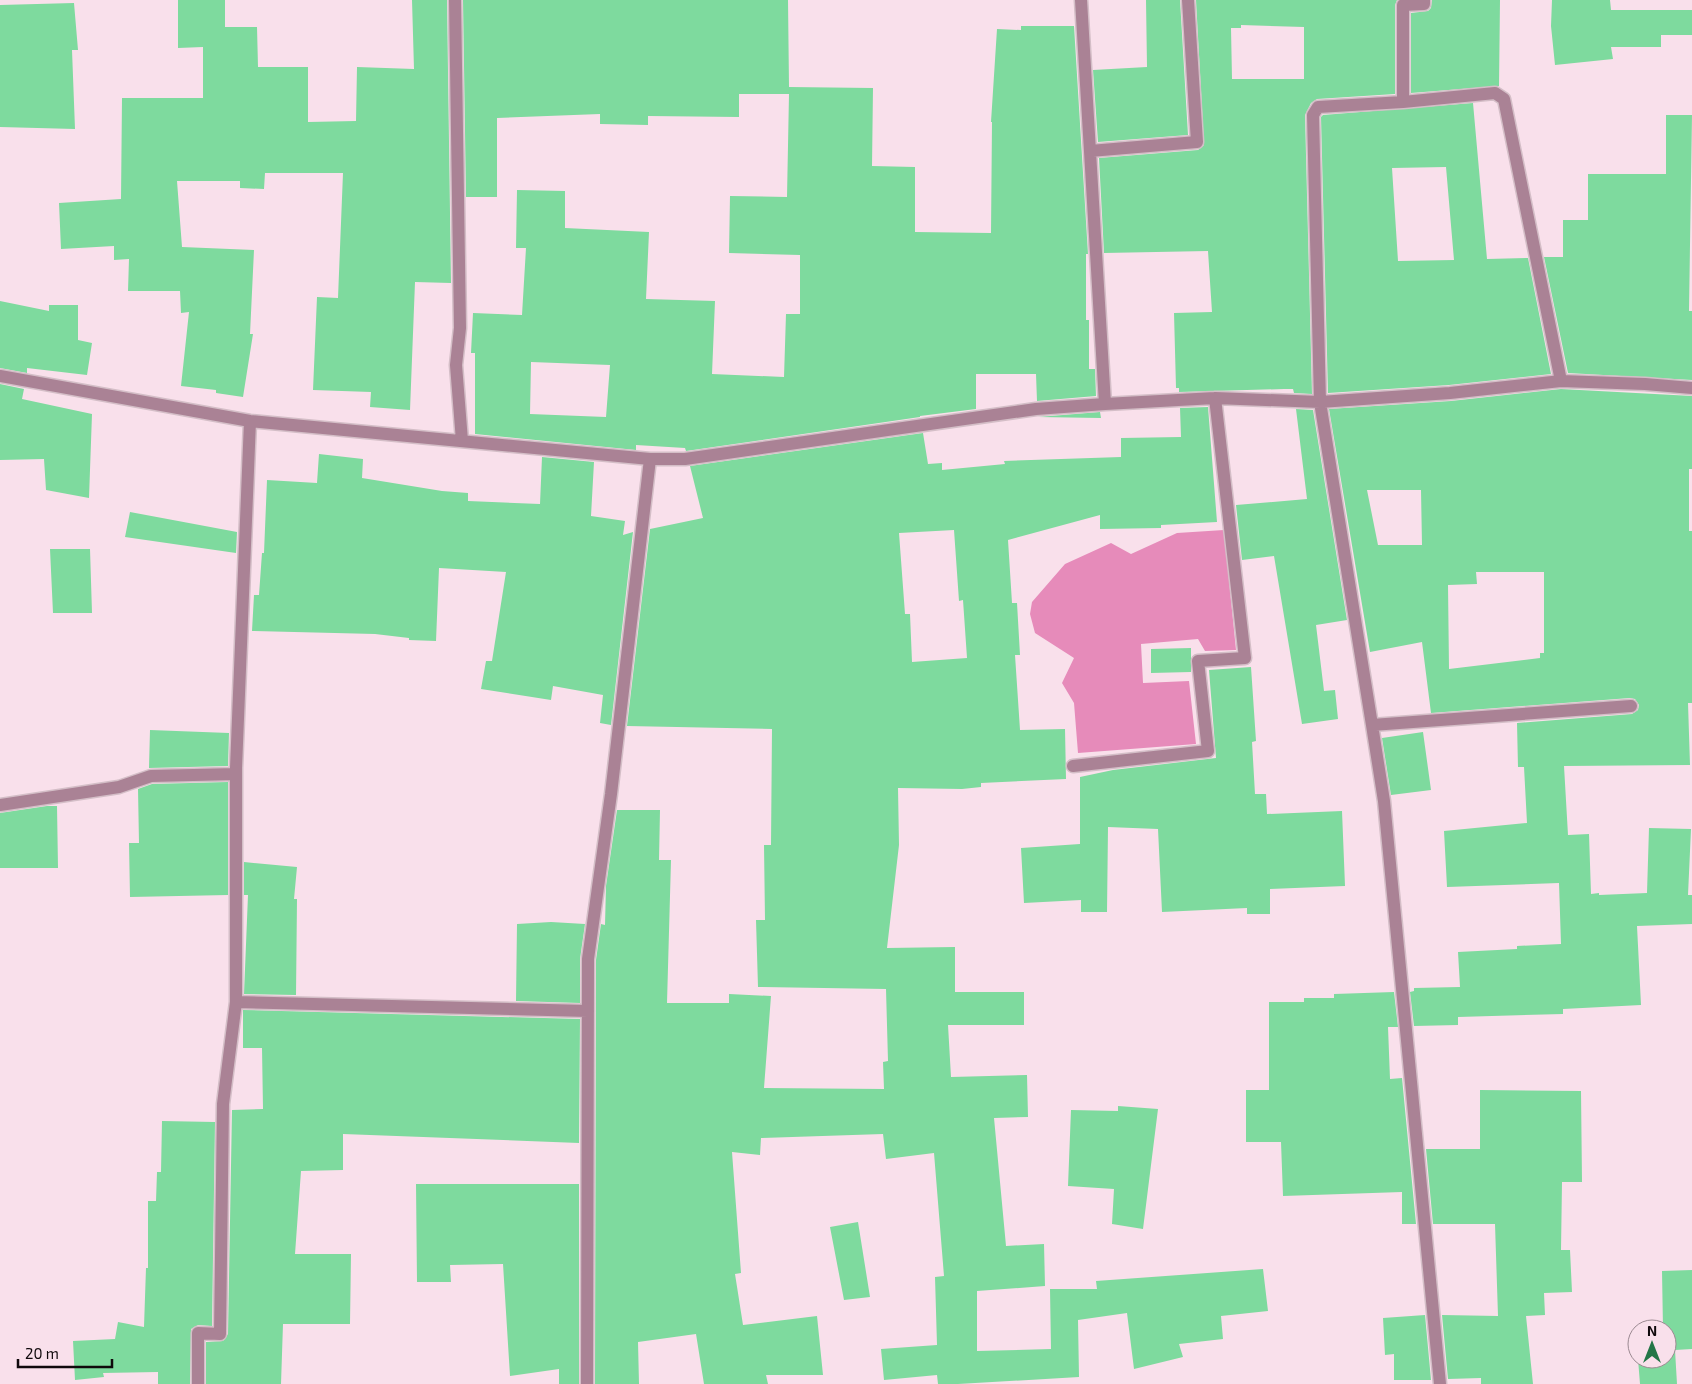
<svg xmlns="http://www.w3.org/2000/svg" width="1692" height="1384" viewBox="0 0 1692 1384" font-family="'Exo 2',sans-serif">
<style>
.water{fill:#e68bba}
.building{fill:#7eda9e;fill-rule:evenodd}
.lines{fill:none;stroke-linecap:round;stroke-linejoin:round}
.street-casing{stroke:#d4bec7;stroke-width:15}
.street{stroke:#aa8295;stroke-width:12}
</style>
<rect width="100%" height="100%" fill="#f9e0eb"/>
<path class="water" d="M 1224,530 L 1236,650 L 1205,651 L 1198,639 L 1141,644 L 1143,683 L 1189,681 L 1196,744 L 1078,753 L 1074,703 L 1062,683 L 1074,658 L 1035,633 L 1030,614 L 1032,602 L 1065,564 L 1111,543 L 1131,554 L 1177,533 Z"/>
<path class="building" d="M 178,0 L 225,0 L 225,27 L 257,27 L 258,67 L 308,67 L 308,122 L 356,121 L 357,67 L 414,69 L 412,0 L 447,0 L 451,283 L 415,282 L 410,410 L 370,407 L 371,392 L 313,390 L 317,297 L 338,298 L 343,173 L 265,173 L 264,189 L 240,188 L 240,181 L 177,181 L 182,247 L 254,250 L 250,334 L 253,334 L 243,397 L 216,393 L 216,390 L 181,386 L 189,312 L 181,313 L 180,291 L 128,291 L 129,259 L 114,260 L 114,246 L 61,249 L 59,203 L 121,199 L 122,98 L 203,98 L 203,47 L 178,48 Z
M 463,0 L 788,0 L 789,87 L 873,88 L 872,166 L 915,167 L 915,232 L 991,233 L 992,122 L 991,122 L 997,29 L 1021,30 L 1021,26 L 1074,26 L 1088,254 L 1086,254 L 1086,320 L 1089,320 L 1089,369 L 1095,369 L 1096,396 L 1037,401 L 1036,374 L 976,374 L 976,409 L 920,416 L 920,417 L 686,451 L 685,448 L 636,445 L 636,450 L 475,434 L 475,353 L 471,353 L 473,313 L 522,315 L 526,248 L 516,248 L 517,190 L 565,191 L 565,228 L 649,232 L 646,299 L 715,301 L 712,374 L 784,377 L 786,314 L 800,314 L 800,255 L 729,253 L 730,196 L 787,197 L 789,94 L 739,94 L 739,117 L 648,116 L 648,125 L 600,124 L 600,114 L 497,118 L 497,197 L 466,197 ZM 531,362 L 610,365 L 606,417 L 530,414 Z
M 1146,0 L 1180,0 L 1188,135 L 1098,142 L 1093,70 L 1147,67 Z
M 1196,0 L 1397,0 L 1395,5 L 1395,94 L 1317,99 L 1311,103 L 1305,115 L 1312,394 L 1294,393 L 1293,389 L 1284,389 L 1179,392 L 1179,388 L 1176,388 L 1174,313 L 1212,312 L 1208,251 L 1104,253 L 1099,158 L 1198,150 L 1204,145 ZM 1241,25 L 1304,27 L 1304,79 L 1232,79 L 1231,28 L 1241,28 Z
M 1432,0 L 1500,0 L 1499,86 L 1411,93 L 1411,13 L 1428,11 L 1431,8 Z
M 1552,0 L 1610,0 L 1611,10 L 1692,10 L 1692,35 L 1661,35 L 1661,47 L 1611,47 L 1613,59 L 1555,65 L 1551,26 Z
M 74,3 L 78,50 L 72,50 L 75,129 L 0,127 L 0,5 Z
M 1473,103 L 1487,259 L 1528,258 L 1551,374 L 1449,385 L 1328,393 L 1321,117 L 1323,115 ZM 1446,167 L 1454,260 L 1398,261 L 1392,168 Z
M 1666,115 L 1692,115 L 1689,311 L 1692,311 L 1692,380 L 1568,373 L 1544,257 L 1563,257 L 1563,220 L 1588,220 L 1588,174 L 1666,174 Z
M 0,301 L 49,311 L 49,305 L 78,305 L 78,340 L 92,343 L 87,375 L 27,368 L 27,373 L 0,368 Z
M 0,384 L 24,389 L 22,399 L 92,414 L 89,498 L 46,490 L 44,459 L 0,460 Z
M 1561,389 L 1692,396 L 1692,469 L 1689,469 L 1689,531 L 1692,531 L 1692,703 L 1688,703 L 1690,765 L 1564,766 L 1568,835 L 1589,834 L 1591,894 L 1599,893 L 1599,895 L 1647,893 L 1649,828 L 1691,829 L 1688,895 L 1692,895 L 1692,924 L 1637,926 L 1641,1005 L 1563,1009 L 1563,1014 L 1458,1017 L 1458,1025 L 1414,1026 L 1410,992 L 1414,991 L 1414,988 L 1460,987 L 1458,952 L 1517,949 L 1517,946 L 1561,944 L 1559,883 L 1447,887 L 1444,831 L 1527,823 L 1524,767 L 1518,767 L 1517,723 L 1632,714 L 1638,710 L 1639,705 L 1635,699 L 1630,698 L 1431,713 L 1422,642 L 1370,652 L 1329,409 L 1451,401 ZM 1367,490 L 1421,490 L 1422,545 L 1378,545 ZM 1476,572 L 1544,572 L 1544,653 L 1540,653 L 1540,658 L 1449,669 L 1448,585 L 1477,584 Z
M 1208,407 L 1217,522 L 1161,525 L 1161,528 L 1100,529 L 1100,515 L 1008,540 L 1012,603 L 1017,603 L 1020,655 L 1015,655 L 1020,730 L 1065,729 L 1066,779 L 981,783 L 981,787 L 962,789 L 898,788 L 899,845 L 887,948 L 955,947 L 955,992 L 1024,992 L 1024,1025 L 948,1025 L 951,1077 L 1027,1075 L 1028,1117 L 994,1118 L 1006,1246 L 1044,1244 L 1045,1286 L 977,1291 L 977,1351 L 1051,1349 L 1050,1289 L 1097,1289 L 1096,1281 L 1263,1269 L 1268,1311 L 1221,1316 L 1223,1339 L 1179,1344 L 1183,1357 L 1134,1369 L 1127,1313 L 1078,1320 L 1079,1377 L 958,1384 L 938,1384 L 937,1375 L 884,1380 L 881,1349 L 937,1345 L 935,1277 L 944,1276 L 934,1153 L 886,1159 L 883,1134 L 761,1138 L 760,1155 L 732,1152 L 741,1273 L 735,1274 L 743,1325 L 817,1316 L 823,1375 L 766,1375 L 768,1384 L 704,1384 L 696,1334 L 638,1342 L 639,1384 L 595,1384 L 596,960 L 601,924 L 605,925 L 606,886 L 617,810 L 660,810 L 659,860 L 671,860 L 667,1003 L 729,1003 L 729,994 L 771,996 L 764,1088 L 884,1089 L 883,1062 L 888,1061 L 886,989 L 758,987 L 756,920 L 765,920 L 764,845 L 771,845 L 772,729 L 627,726 L 650,529 L 703,518 L 690,466 L 923,433 L 928,464 L 942,463 L 942,470 L 1005,464 L 1004,461 L 1121,457 L 1121,438 L 1181,437 L 1180,408 ZM 954,530 L 959,601 L 963,600 L 967,658 L 912,662 L 910,614 L 905,614 L 899,533 Z
M 1296,409 L 1313,410 L 1347,620 L 1316,625 L 1324,691 L 1335,690 L 1338,719 L 1302,724 L 1274,556 L 1242,560 L 1236,505 L 1307,499 Z
M 1100,412 L 1101,418 L 1038,417 Z
M 319,454 L 363,459 L 362,478 L 442,491 L 468,493 L 468,501 L 540,504 L 542,457 L 594,462 L 591,516 L 625,521 L 623,535 L 633,532 L 611,725 L 600,723 L 603,695 L 553,686 L 551,700 L 481,689 L 486,661 L 492,661 L 506,572 L 439,568 L 436,641 L 409,640 L 409,638 L 375,634 L 252,631 L 254,595 L 259,595 L 262,553 L 264,553 L 267,480 L 317,483 Z
M 130,512 L 237,532 L 236,553 L 125,537 Z
M 50,549 L 90,549 L 92,613 L 53,613 Z
M 1191,648 L 1191,672 L 1151,673 L 1151,649 Z
M 1251,667 L 1256,741 L 1252,742 L 1255,794 L 1266,794 L 1267,814 L 1342,811 L 1345,886 L 1270,889 L 1270,914 L 1247,914 L 1247,908 L 1162,912 L 1158,829 L 1108,827 L 1107,912 L 1081,912 L 1081,900 L 1024,903 L 1021,848 L 1080,844 L 1080,777 L 1113,770 L 1216,758 L 1209,670 Z
M 150,730 L 229,733 L 228,766 L 149,768 Z
M 1423,732 L 1431,790 L 1391,795 L 1382,738 Z
M 228,782 L 228,895 L 130,897 L 129,843 L 139,843 L 138,789 L 152,784 Z
M 47,806 L 57,806 L 58,868 L 0,868 L 0,813 Z
M 244,862 L 297,867 L 294,899 L 297,899 L 296,995 L 244,994 L 248,895 L 244,895 Z
M 551,922 L 585,924 L 580,959 L 580,1003 L 516,1001 L 517,924 Z
M 1394,992 L 1398,1027 L 1388,1027 L 1390,1079 L 1402,1078 L 1416,1224 L 1402,1224 L 1402,1192 L 1283,1196 L 1281,1142 L 1246,1142 L 1246,1090 L 1269,1090 L 1269,1002 L 1304,1002 L 1304,998 L 1334,998 L 1334,994 Z
M 243,1010 L 580,1019 L 579,1143 L 343,1134 L 343,1170 L 301,1171 L 295,1254 L 351,1254 L 350,1324 L 283,1324 L 281,1384 L 206,1384 L 206,1342 L 223,1341 L 228,1334 L 232,1110 L 263,1109 L 262,1048 L 243,1048 Z
M 1480,1090 L 1581,1091 L 1582,1182 L 1562,1182 L 1561,1250 L 1570,1250 L 1572,1292 L 1544,1293 L 1545,1315 L 1526,1316 L 1533,1384 L 1481,1384 L 1481,1378 L 1448,1379 L 1442,1315 L 1498,1316 L 1495,1224 L 1433,1224 L 1426,1149 L 1480,1149 Z
M 1118,1106 L 1158,1109 L 1143,1229 L 1112,1224 L 1114,1189 L 1068,1186 L 1071,1110 L 1118,1111 Z
M 162,1121 L 215,1122 L 212,1326 L 198,1325 L 191,1329 L 190,1384 L 158,1384 L 158,1372 L 103,1373 L 104,1377 L 75,1380 L 73,1341 L 115,1339 L 118,1322 L 144,1327 L 146,1268 L 148,1268 L 148,1201 L 156,1201 L 157,1172 L 161,1172 Z
M 416,1184 L 579,1184 L 579,1384 L 559,1384 L 559,1369 L 510,1376 L 503,1264 L 450,1265 L 451,1282 L 417,1282 Z
M 858,1222 L 870,1297 L 844,1300 L 830,1227 Z
M 1692,1270 L 1692,1349 L 1675,1350 L 1677,1384 L 1640,1384 L 1638,1359 L 1667,1359 L 1667,1329 L 1663,1329 L 1662,1271 Z
M 1425,1315 L 1431,1380 L 1394,1380 L 1394,1354 L 1385,1355 L 1383,1318 Z"/>
<g class="lines">
<defs>
<path id="street" d="M 455,0 L 460,328 L 456,365 L 462,441
M 1081,0 L 1105,404
M 1424,0 L 1424,4 L 1403,5 L 1403,102 L 1318,107 L 1313,115 L 1320,402 L 1372,725 L 1631,706
M 1403,102 L 1495,93 L 1504,99 L 1561,381
M 1090,151 L 1197,142 L 1188,0
M 0,376 L 250,421 L 650,459 L 685,459 L 1036,409 L 1105,404 L 1215,398 L 1320,402 L 1450,393 L 1561,381 L 1645,384 L 1692,388
M 1372,725 L 1384,801 L 1440,1384
M 1073,766 L 1208,751 L 1198,661 L 1245,658 L 1215,398
M 0,805 L 119,787 L 151,776 L 236,774
M 236,1002 L 236,768 L 250,421
M 198,1384 L 198,1333 L 220,1334 L 223,1104 L 236,1002 L 588,1011
M 587,1384 L 588,959 L 611,794 L 650,459"/>
</defs>
<use href="#street" class="street-casing"/>
<use href="#street" class="street"/>
</g>
<g transform="translate(1652 1344)"><circle r="24" fill="#f9e0eb" stroke="#9c8a92"/>
<path d="M0-4L9 19L0 12L-9 19Z" fill="#247647"/>
<text y="-8" font-size="14" font-weight="bold" text-anchor="middle" fill="#10090c">N</text>
</g>
<path d="M18 1359v8h94v-8" fill="none" stroke="#10090c" stroke-width="2.5"/>
<text x="25" y="1359" font-size="15" fill="#10090c" stroke="#f9e0eb" stroke-width="4" paint-order="stroke">20 m</text>
</svg>
